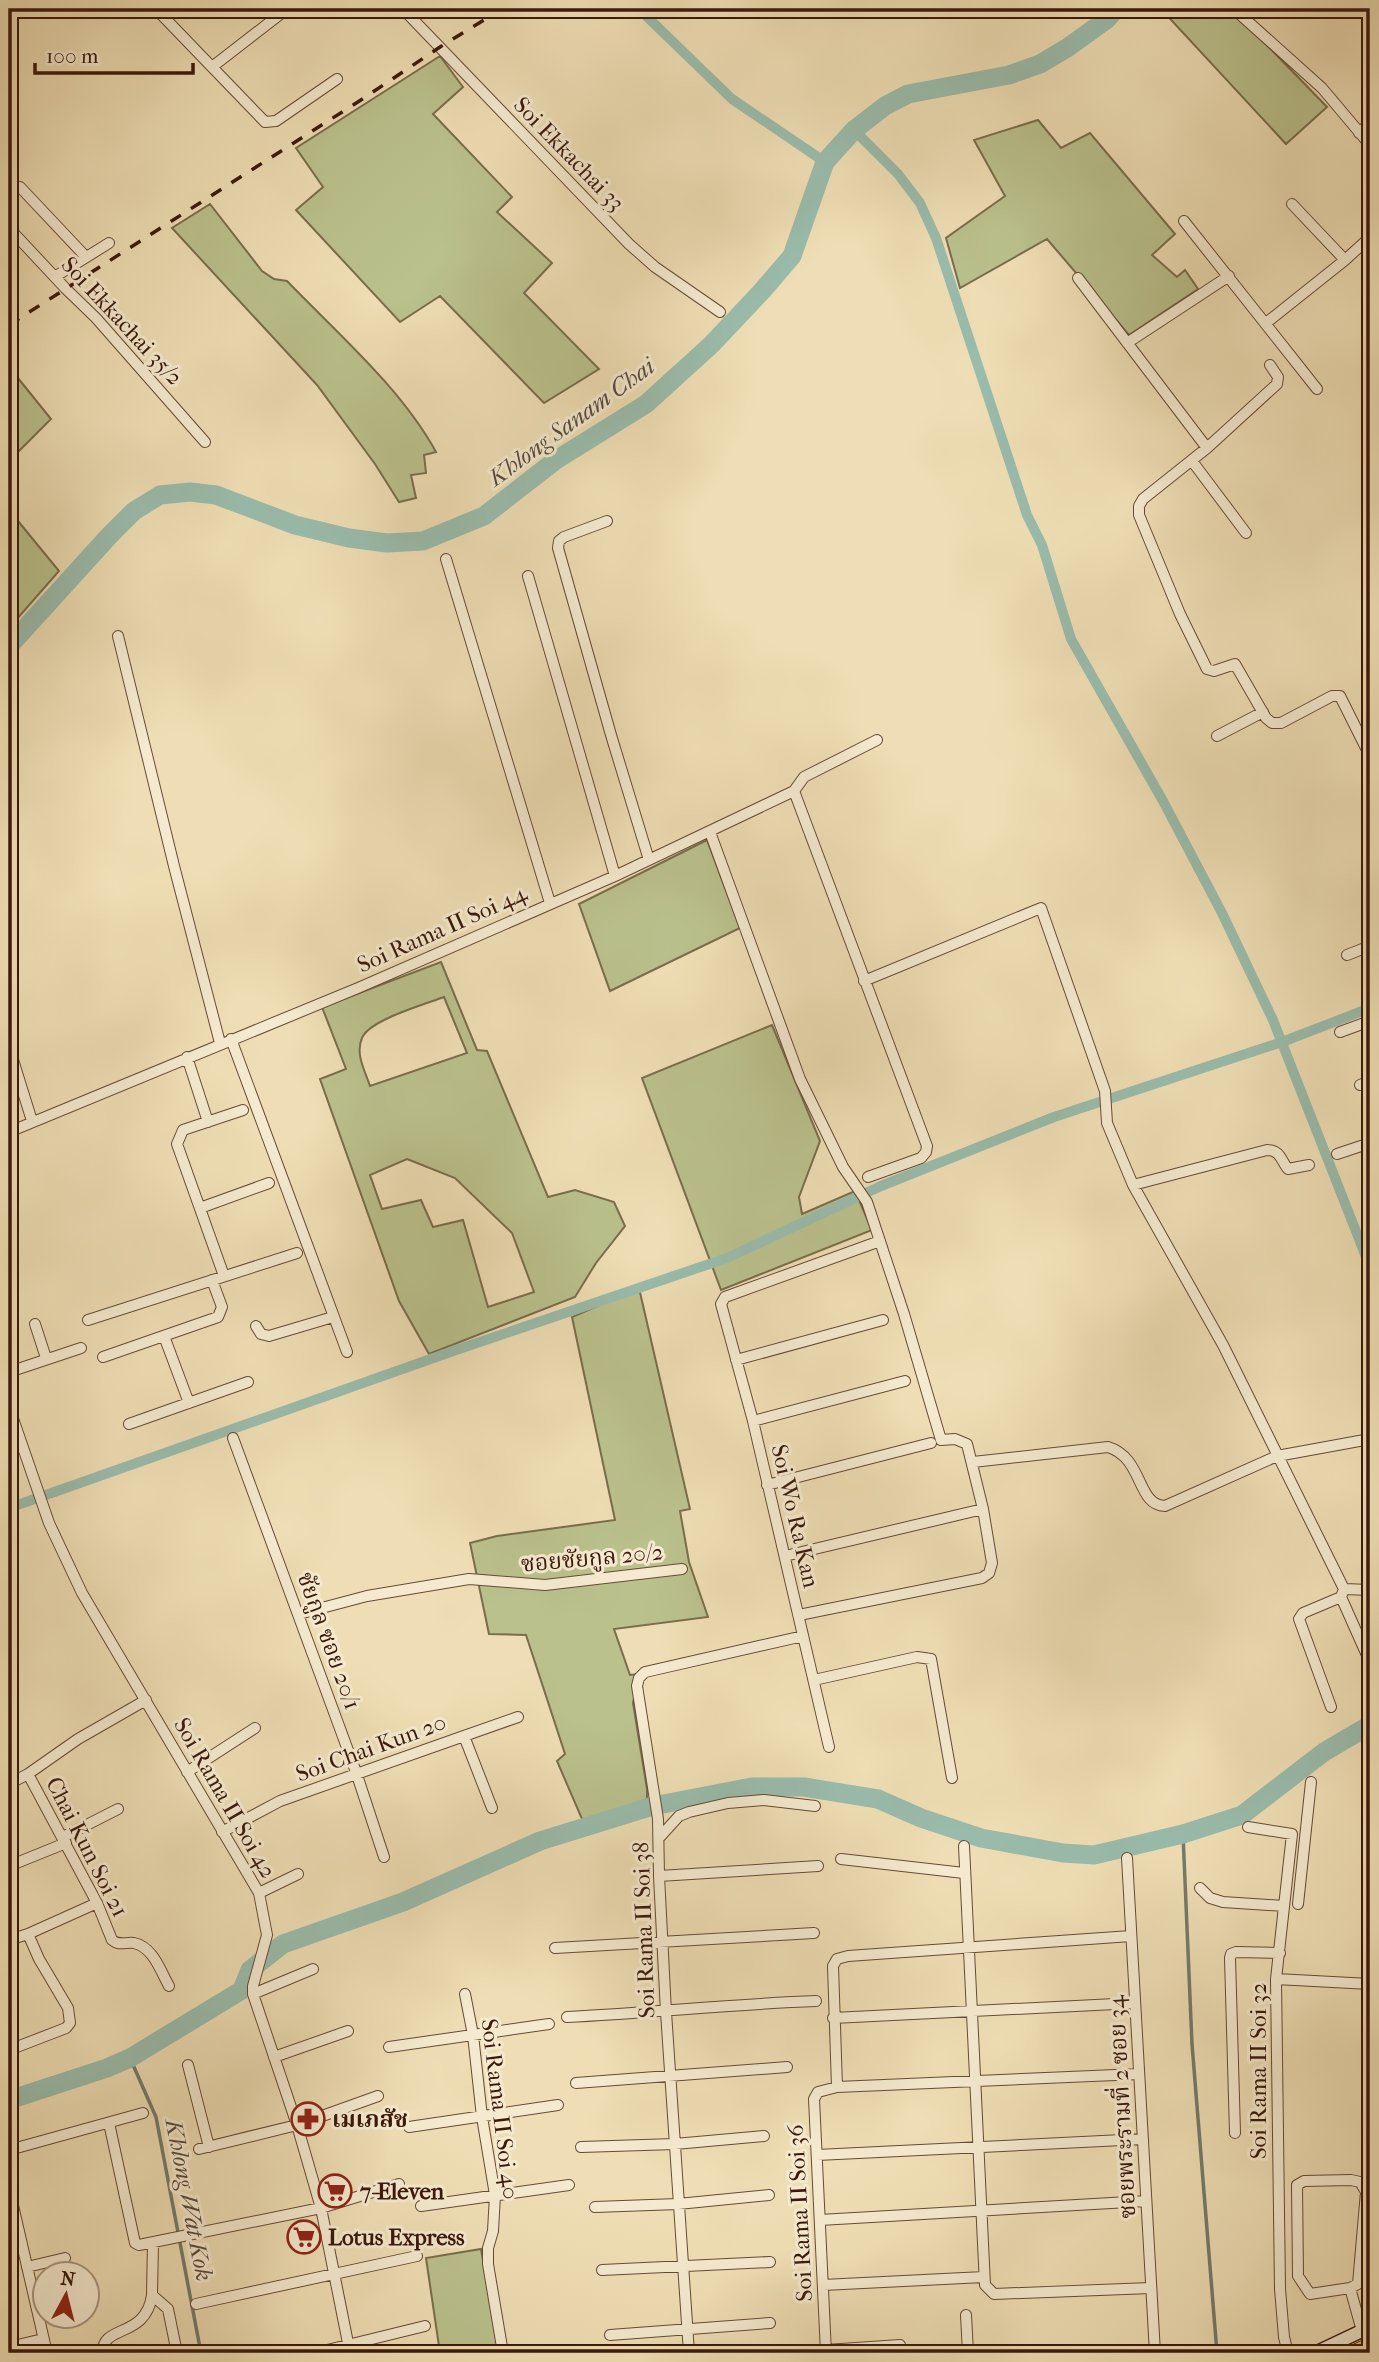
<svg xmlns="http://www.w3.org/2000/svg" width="1379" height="2362" viewBox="0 0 1379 2362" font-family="'IM FELL French Canon','Noto Serif Thai',serif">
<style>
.green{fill:#bac18d;stroke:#7a6d4c;stroke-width:2;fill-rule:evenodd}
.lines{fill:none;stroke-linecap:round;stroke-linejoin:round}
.stream{stroke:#747b6c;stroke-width:3.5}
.canal{stroke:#9abcac;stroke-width:10}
.river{stroke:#9abcac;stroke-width:19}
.street-casing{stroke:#674a36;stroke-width:12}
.secondary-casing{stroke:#3a190b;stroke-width:15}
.highway-casing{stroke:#3a190b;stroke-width:20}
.street{stroke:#f5eacf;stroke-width:10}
.secondary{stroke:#f5eacf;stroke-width:12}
.highway{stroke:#e8bf7a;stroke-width:18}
.rail{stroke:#3a190b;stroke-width:3.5;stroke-dasharray:12 12;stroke-linecap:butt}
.labels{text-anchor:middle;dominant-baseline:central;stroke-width:6;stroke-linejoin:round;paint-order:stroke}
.street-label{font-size:23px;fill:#3a190b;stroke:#f5eacf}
.poi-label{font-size:23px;font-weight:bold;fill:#3a190b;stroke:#f5eacf;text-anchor:start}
.water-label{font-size:24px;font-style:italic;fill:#574a3b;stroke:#f5eacf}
</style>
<rect width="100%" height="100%" fill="#efdeb5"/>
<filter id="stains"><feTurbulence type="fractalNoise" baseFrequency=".00286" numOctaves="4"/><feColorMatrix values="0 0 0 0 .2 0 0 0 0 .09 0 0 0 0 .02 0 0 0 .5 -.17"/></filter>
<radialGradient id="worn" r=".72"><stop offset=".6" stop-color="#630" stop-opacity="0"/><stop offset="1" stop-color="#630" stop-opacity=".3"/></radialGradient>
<path class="green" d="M 1161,9 L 1232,9 L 1327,107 L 1286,144 Z
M 440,56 L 463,87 L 433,114 L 512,197 L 497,212 L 552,263 L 524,293 L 599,369 L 544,403 L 440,296 L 400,322 L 296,210 L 323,187 L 296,148 Z
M 1038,120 L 1061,148 L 1090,133 L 1175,234 L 1152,255 L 1177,277 L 1185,270 L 1198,289 L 1129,335 L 1047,239 L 960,288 L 946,238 L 1005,196 L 974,140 Z
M 210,204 L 262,271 L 274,279 L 287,281 C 337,333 401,388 436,452 L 424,455 L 426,473 L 411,475 L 416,498 L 399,502 L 375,464 L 317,385 L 172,228 Z
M 9,367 L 51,419 L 9,461 Z
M 9,510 L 59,571 L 9,628 Z
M 707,840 L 740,928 L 610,991 L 579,904 Z
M 441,962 L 477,1050 L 487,1051 L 548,1197 L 575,1190 L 614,1202 L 625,1226 L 596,1263 L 575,1297 L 429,1354 L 399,1301 L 320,1079 L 346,1069 L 322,1007 ZM 444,997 L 467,1053 L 370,1086 C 365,1071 355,1054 362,1038 C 369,1020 426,1004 444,997 ZM 407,1159 L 455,1178 L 512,1233 L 534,1292 L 488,1307 L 463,1220 L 433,1227 L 421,1200 L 382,1209 L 370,1175 Z
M 772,1025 L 820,1141 L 799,1197 L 802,1214 L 855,1191 L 872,1230 L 721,1290 L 642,1078 Z
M 639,1288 L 690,1509 L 680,1511 L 689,1562 L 708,1617 L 614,1629 L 630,1675 L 639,1674 L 633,1703 L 647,1789 L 647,1799 L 585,1826 L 557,1761 L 565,1754 L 526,1635 L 489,1634 L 470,1543 L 497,1536 L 615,1520 L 572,1317 Z
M 481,2249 L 499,2353 L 440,2353 L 426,2258 Z"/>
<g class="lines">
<path class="stream" d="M 1183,1834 L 1192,2044 L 1217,2353
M 130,2058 L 156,2117 L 201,2353"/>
<path class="canal" d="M 639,9 L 732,99 L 825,162
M 854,130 L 898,174 L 920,203 L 936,238 L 1027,515 L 1042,545 L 1071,639 L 1163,801 L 1222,913 L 1273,1020 L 1370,1267
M 9,1508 L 459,1349 L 727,1258 L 881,1186 L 1054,1117 L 1282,1042 L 1370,1008"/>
<path class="river" d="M 9,646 L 109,536 L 134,511 L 160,495 L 190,492 L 216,495 L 295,525 L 349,538 L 387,543 L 423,541 L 484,516 L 556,460 L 646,404 L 711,345 L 762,291 L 792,256 L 825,162 L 854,130 L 885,106 L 908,94 L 1009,75 L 1040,64 L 1067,48 L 1106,20 L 1116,9
M 9,2100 L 107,2068 L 130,2058 L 242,1990 L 250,1970 L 283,1944 L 403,1902 L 540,1841 L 653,1806 L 752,1787 L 804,1787 L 878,1799 L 921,1818 L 981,1838 L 1063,1853 L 1094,1855 L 1183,1834 L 1242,1815 L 1324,1752 L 1370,1725"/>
<defs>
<path id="street" d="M 156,9 L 265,122 L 276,121 L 337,79
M 403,9 L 629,244 L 655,267 L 720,312
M 1234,9 L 1322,88 L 1370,145
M 212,67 L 283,12
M 1359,133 L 1370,123
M 20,187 L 86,257
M 1292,204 L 1345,260 L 1367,240 L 1370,244
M 1184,221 L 1317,389
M 9,228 L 66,289 L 96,318 L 205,442
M 56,276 L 109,243
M 1078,278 L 1207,448
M 1266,323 L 1345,260
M 1127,343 L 1229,276
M 1270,365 L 1278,377 L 1277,384 L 1207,448 L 1143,499 L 1139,506 L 1139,515 L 1180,614 L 1207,669 L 1214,671 L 1235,664 L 1266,718 L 1272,723 L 1281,723 L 1332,696 L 1340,696 L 1370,756
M 1192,461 L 1246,533
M 607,521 L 564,537 L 559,541 L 558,548 L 611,735 L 649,860
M 446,559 L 550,903
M 528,576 L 615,876
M 118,636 L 174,866 L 220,1043
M 1217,736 L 1263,712
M 794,791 L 927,1146 L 926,1152 L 921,1158 L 868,1177
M 710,832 L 800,1079 L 843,1167 L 867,1202 L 904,1314 L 941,1440 L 955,1439 L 967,1444 L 983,1509 L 992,1563 L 989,1573 L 982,1578 L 799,1615
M 1347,955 L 1370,946
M 864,981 L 1041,908 L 1105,1091 L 1107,1123 L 1133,1185 L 1223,1345 L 1344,1589 L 1341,1597 L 1370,1662
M 1340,1032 L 1370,1021
M 231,1039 L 347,1352
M 9,1047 L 32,1121
M 187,1057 L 208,1122
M 1360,1085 L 1370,1081
M 9,1132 L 358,988 L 615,876 L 794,791 L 804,777 L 877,740
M 1337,1154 L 1370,1143
M 1133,1185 L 1267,1150 C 1281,1150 1281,1161 1288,1169 L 1309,1165
M 1367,1206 L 1370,1205
M 200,1208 L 269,1183
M 224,1276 L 177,1144 L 183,1130 L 243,1110
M 88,1320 L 297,1253
M 35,1324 L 46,1358
M 256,1326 L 261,1334 L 269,1336 L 333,1317
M 164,1336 L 189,1403
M 103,1357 L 218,1317 L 222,1307 L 212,1280
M 736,1360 L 883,1320
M 9,1372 L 81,1348
M 9,1407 L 49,1523 L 82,1593 L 259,1893 L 267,1935 L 253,1986 L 253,1994 L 297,2125 L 321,2208 L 350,2353
M 753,1421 L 905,1381
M 129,1424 L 248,1382
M 233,1438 L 356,1772 L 384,1857
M 973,1462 L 1108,1447 C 1144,1458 1136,1505 1165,1506 L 1277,1456 L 1370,1439
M 767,1485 L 931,1443
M 785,1556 L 983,1509
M 1344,1589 L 1370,1590
M 299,1614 L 367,1596 L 469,1579 L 545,1585 L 682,1569
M 814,1680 L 917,1657 L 931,1659 L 952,1778
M 1331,1707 L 1299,1619 L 1303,1613 L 1341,1597
M 464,1736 L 518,1717
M 829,1747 L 753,1421 L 721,1304 L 725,1297 L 880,1241
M 187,1772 L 255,1728
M 28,1774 L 97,1903 L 112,1940 C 119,1946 125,1942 134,1943 C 153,1947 160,1970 169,1986
M 9,1784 L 28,1774 L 78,1739 L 146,1700
M 1248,1827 L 1292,1834 L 1276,1979 L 1280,2289 L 1284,2337 L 1288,2353
M 222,1832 L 280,1801 L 464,1736 L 492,1808
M 63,1837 L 118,1809
M 659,1838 L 679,1816 L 689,1812 L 728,1803 L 764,1800 L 815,1806
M 964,1846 L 985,2285 L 994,2294 L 1151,2288
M 1127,1858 L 1155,2353
M 841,1859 L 964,1873
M 9,1866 L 66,1843
M 659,1876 L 818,1866
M 1200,1888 L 1210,1898 L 1223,1902 L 1284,1906
M 259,1893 L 298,1874
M 1298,1904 L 1311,1782
M 9,1940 L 28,1934 L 97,1903
M 555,1948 L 814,1933
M 1276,1979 L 1370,1984
M 253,1994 L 313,1969
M 465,1994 L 473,2035 L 482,2117 L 495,2195 L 493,2231 L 488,2248 L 488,2264 L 503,2353
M 567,2017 C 650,2013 733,2004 816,2001
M 833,2018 L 1135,2003
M 389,2047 L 549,2024
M 9,2050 L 66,2028 L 70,2023 L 68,2008 L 39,1959 L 28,1934
M 274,2057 L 348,2031
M 188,2065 L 209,2147
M 576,2083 L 787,2067
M 837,2087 L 833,1966 L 837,1959 L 848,1956 L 1131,1936
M 109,2123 L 135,2243 L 139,2245 L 321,2208 L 399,2184
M 409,2127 L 558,2105
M 1235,2133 L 1230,1958 L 1231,1954 L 1236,1952 L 1280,1953
M 581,2147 L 675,2144 L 764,2136
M 199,2149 L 297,2125 L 378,2096
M 9,2150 L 143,2113
M 817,2155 L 1143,2139
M 1351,2180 L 1360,2182 L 1366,2192 L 1358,2284 L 1350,2288 L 1310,2294 L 1298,2276 L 1297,2185 L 1304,2181 Z
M 9,2188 L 47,2353
M 421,2206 L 569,2185
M 595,2207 L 678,2204 L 769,2195
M 820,2220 L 1146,2201
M 153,2243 L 152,2295 L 168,2309 L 177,2353
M 27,2267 L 65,2258
M 602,2270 L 770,2262
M 823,2285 L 984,2277
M 1350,2288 L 1362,2331
M 196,2304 L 417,2256
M 966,2315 L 968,2353
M 610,2335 L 770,2323
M 9,2347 L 43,2339
M 826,2350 L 900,2345
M 103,2353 C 101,2324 146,2339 152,2295
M 315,2353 L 425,2326
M 689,2353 L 666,2012 L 659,1876 L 658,1819 L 637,1686 L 639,1678 L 645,1672 L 803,1636
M 826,2353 L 814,2099 L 818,2092 L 837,2087 L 1139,2074"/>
<path id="secondary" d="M 1315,2353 L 1370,2327"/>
<path id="highway" d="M 1357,2353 L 1370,2347"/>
</defs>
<use href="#street" class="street-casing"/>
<use href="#secondary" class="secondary-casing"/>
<use href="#highway" class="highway-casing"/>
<use href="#street" class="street"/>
<use href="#secondary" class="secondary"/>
<use href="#highway" class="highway"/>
<path class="rail" d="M 9,325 L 364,98 L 440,47 L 502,9"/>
</g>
<defs>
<symbol id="pharmacy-ring" viewBox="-11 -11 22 22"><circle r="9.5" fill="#f5eacf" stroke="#8f2418" stroke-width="1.5"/><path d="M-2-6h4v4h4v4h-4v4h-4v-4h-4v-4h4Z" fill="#8f2418"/></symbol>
<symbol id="supermarket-ring" viewBox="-11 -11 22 22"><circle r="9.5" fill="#f5eacf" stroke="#8f2418" stroke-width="1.5"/><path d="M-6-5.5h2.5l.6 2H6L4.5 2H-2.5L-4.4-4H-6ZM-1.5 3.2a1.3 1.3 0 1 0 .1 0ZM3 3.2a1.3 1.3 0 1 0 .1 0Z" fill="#8f2418"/></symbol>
</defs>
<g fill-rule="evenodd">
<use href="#pharmacy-ring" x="289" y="2100" width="38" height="38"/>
<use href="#supermarket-ring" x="316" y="2172" width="38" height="38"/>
<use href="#supermarket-ring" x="285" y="2218" width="38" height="38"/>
</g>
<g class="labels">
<g class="street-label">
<text transform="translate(569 154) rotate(46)">Soi Ekkachai 33</text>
<text transform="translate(122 321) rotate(47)">Soi Ekkachai 35/2</text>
<text transform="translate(442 929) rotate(-24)">Soi Rama II Soi 44</text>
<text transform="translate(795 1516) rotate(77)">Soi Wo Ra Kan</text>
<text transform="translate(592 1558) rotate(-5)">ซอยชัยกูล 20/2</text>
<text transform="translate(329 1641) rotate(70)">ชัยกูล ซอย 20/1</text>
<text transform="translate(371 1748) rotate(-20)">Soi Chai Kun 20</text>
<text transform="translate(225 1798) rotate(60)">Soi Rama II Soi 42</text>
<text transform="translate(87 1847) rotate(63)">Chai Kun Soi 21</text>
<text transform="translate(644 1930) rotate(-92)">Soi Rama II Soi 38</text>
<text transform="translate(1258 2071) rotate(-90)">Soi Rama II Soi 32</text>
<text transform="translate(1122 2107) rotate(-93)">ซอยพระรามที่ 2 ซอย 34</text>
<text transform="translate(500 2109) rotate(83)">Soi Rama II Soi 40</text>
<text transform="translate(800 2213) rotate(-93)">Soi Rama II Soi 36</text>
</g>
<g class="poi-label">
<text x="332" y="2119">เมเภสัช</text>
<text x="360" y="2191">7-Eleven</text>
<text x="328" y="2237">Lotus Express</text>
</g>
<g class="water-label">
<text transform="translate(571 422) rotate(-36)">Khlong Sanam Chai</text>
<text transform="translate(189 2200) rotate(79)">Khlong Wat Kok</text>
</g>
</g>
<rect width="1379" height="2362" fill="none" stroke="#efdeb5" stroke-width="35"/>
<rect x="10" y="10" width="1358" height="2341" fill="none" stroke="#3a190b" stroke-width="3.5"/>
<rect x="18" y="18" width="1344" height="2327" fill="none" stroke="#3a190b" stroke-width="2"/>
<g transform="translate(66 2295) rotate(7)"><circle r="33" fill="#f5eacf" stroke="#aa9681" stroke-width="2"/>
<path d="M0-5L12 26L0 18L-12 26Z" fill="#8f2418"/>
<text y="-10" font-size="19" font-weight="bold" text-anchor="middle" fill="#3a190b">N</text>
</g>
<path d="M35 63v10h158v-10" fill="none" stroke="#3a190b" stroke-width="3.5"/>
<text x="46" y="63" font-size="21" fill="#3a190b" stroke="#f5eacf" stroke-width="5" paint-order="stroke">100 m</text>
<rect width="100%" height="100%" filter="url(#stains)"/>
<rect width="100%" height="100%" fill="url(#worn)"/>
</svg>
